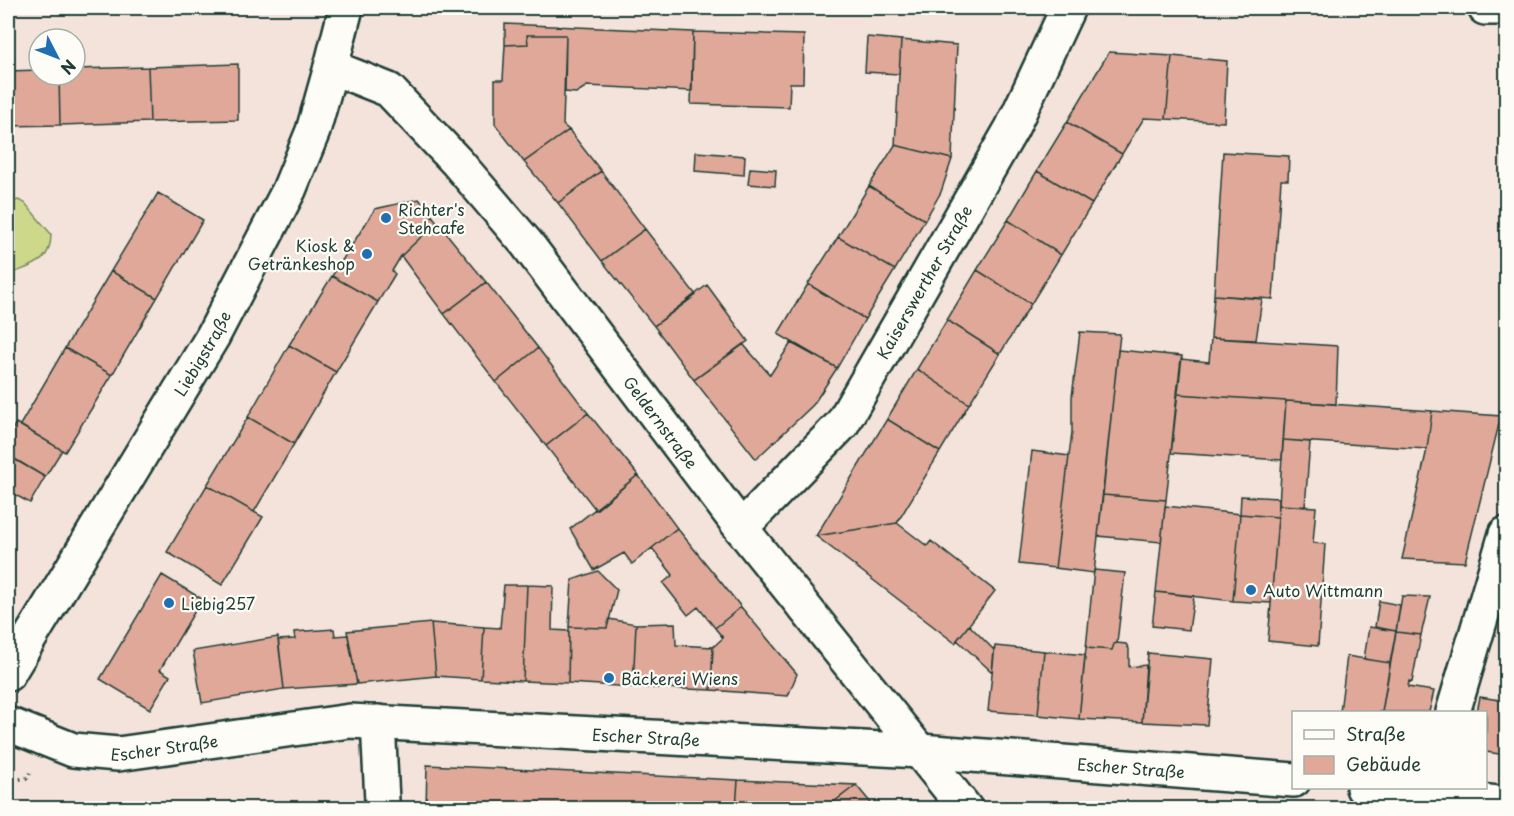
<svg xmlns="http://www.w3.org/2000/svg" width="1514" height="816" viewBox="0 0 1514 816" font-family="'Playpen Sans',sans-serif">
<style>
.green{fill:#cdd88b;stroke:#768a60;stroke-width:1.5}
.building{fill:#e0a899;stroke:#1f3d34;stroke-width:1.5}
.lines{fill:none;stroke-linecap:round;stroke-linejoin:round}
.minor-casing{stroke:#1f3d34;stroke-width:38}
.path{stroke:#1f3d34;stroke-width:4;stroke-dasharray:1.5 4.5;stroke-linecap:butt}
.minor{stroke:#fdfcf7;stroke-width:33}
.poi-dot{fill:#1f6fb2;stroke:#fdfcf7;stroke-width:2}
.labels{text-anchor:middle;dominant-baseline:central;stroke-width:4.5;stroke-linejoin:round;paint-order:stroke}
.poi-label{font-size:16px;fill:#1f3d34;stroke:#fdfcf7;text-anchor:start}
.street-label{font-size:16px;fill:#1f3d34;stroke:#fdfcf7}
</style>
<rect width="100%" height="100%" fill="#f4e3db"/>
<filter id="ink" filterUnits="userSpaceOnUse"><feTurbulence type="fractalNoise" baseFrequency=".0167" numOctaves="2"/><feDisplacementMap in="SourceGraphic" scale="12" xChannelSelector="R" yChannelSelector="G"/><feConvolveMatrix kernelMatrix="1 2 1 2 8 2 1 2 1" color-interpolation-filters="sRGB"/></filter>
<g filter="url(#ink)">
<path class="green" d="M 18,200 L 25,203 L 51,234 C 51,264 32,265 8,275 L 8,203 Z"/>
<path class="building" d="M 505,24 L 693,32 L 692,91 L 587,86 L 576,93 L 565,92 L 566,35 L 527,35 L 528,44 L 505,45 Z
M 693,32 L 804,35 L 803,83 L 790,83 L 789,107 L 691,104 Z
M 527,35 L 566,35 L 563,125 L 569,130 L 524,162 L 495,124 L 495,80 L 503,80 L 505,45 L 528,44 Z
M 867,37 L 901,40 L 899,74 L 865,72 Z
M 901,40 L 957,45 L 952,159 L 895,145 Z
M 1109,52 L 1172,56 L 1166,119 L 1144,118 L 1122,154 L 1067,122 Z
M 1172,56 L 1227,61 L 1224,122 L 1166,119 Z
M 238,64 L 238,120 L 150,122 L 148,67 Z
M 148,67 L 150,122 L 60,125 L 59,75 L 75,75 L 75,69 Z
M 39,70 L 39,75 L 59,75 L 60,125 L 8,126 L 8,71 Z
M 1067,122 L 1122,154 L 1092,204 L 1037,171 Z
M 569,130 L 601,171 L 558,203 L 524,162 Z
M 895,145 L 952,159 L 941,192 L 925,220 L 869,186 Z
M 696,152 L 745,156 L 744,175 L 695,171 Z
M 1223,152 L 1289,156 L 1288,180 L 1281,180 L 1273,299 L 1214,295 Z
M 750,168 L 776,170 L 775,186 L 748,184 Z
M 601,171 L 645,229 L 602,261 L 558,203 Z
M 1037,171 L 1092,204 L 1061,255 L 1008,220 Z
M 869,186 L 925,220 L 895,270 L 838,237 Z
M 158,193 L 203,220 L 157,298 L 111,271 Z
M 419,199 L 437,222 L 401,256 L 392,271 L 395,274 L 378,302 L 332,276 L 375,209 Z
M 1008,220 L 1061,255 L 1031,304 L 977,270 Z
M 437,222 L 486,282 L 444,314 L 401,256 Z
M 645,229 L 696,295 L 654,326 L 602,261 Z
M 838,237 L 895,270 L 865,319 L 808,284 Z
M 977,270 L 1031,304 L 1000,354 L 947,320 Z
M 111,271 L 157,298 L 112,375 L 65,348 Z
M 332,276 L 378,302 L 336,372 L 289,345 Z
M 486,282 L 538,348 L 496,382 L 444,314 Z
M 808,284 L 865,319 L 837,368 L 778,334 Z
M 707,285 L 748,341 L 694,380 L 654,326 Z
M 1214,295 L 1262,299 L 1256,340 L 1211,338 Z
M 947,320 L 1000,354 L 969,404 L 917,369 Z
M 1080,332 L 1120,334 L 1094,573 L 1055,568 L 1072,432 L 1072,397 Z
M 1211,338 L 1338,346 L 1336,404 L 1177,394 L 1181,359 L 1209,362 Z
M 791,343 L 837,368 L 813,405 L 756,459 L 694,380 L 743,344 L 770,375 Z
M 289,345 L 336,372 L 294,444 L 248,417 Z
M 65,348 L 112,375 L 65,452 L 20,425 Z
M 538,348 L 588,413 L 546,446 L 496,382 Z
M 1118,350 L 1182,356 L 1166,500 L 1103,495 Z
M 917,369 L 969,404 L 940,452 L 887,419 Z
M 1177,394 L 1286,401 L 1282,460 L 1171,453 Z
M 1286,401 L 1432,411 L 1427,449 L 1283,440 Z
M 1432,411 L 1501,416 L 1465,562 L 1402,559 L 1427,449 Z
M 588,413 L 638,475 L 596,510 L 546,446 Z
M 248,417 L 294,444 L 254,512 L 207,485 Z
M 887,419 L 940,452 L 897,523 L 816,536 Z
M 16,423 L 62,450 L 45,477 L 8,455 L 8,437 Z
M 1283,440 L 1310,442 L 1305,507 L 1279,505 Z
M 1032,451 L 1069,456 L 1055,568 L 1019,564 Z
M 14,459 L 45,477 L 30,503 L 8,491 L 8,470 Z
M 638,475 L 677,528 L 632,564 L 624,553 L 594,570 L 570,529 Z
M 207,485 L 263,517 L 222,585 L 167,552 Z
M 1103,495 L 1166,500 L 1161,542 L 1098,536 Z
M 1241,496 L 1279,498 L 1278,517 L 1240,514 Z
M 1279,505 L 1316,507 L 1313,543 L 1325,544 L 1318,646 L 1268,641 Z
M 1165,506 L 1240,514 L 1233,601 L 1156,592 Z
M 1240,514 L 1278,517 L 1271,603 L 1233,601 Z
M 897,523 L 927,546 L 931,541 L 995,591 L 955,643 L 816,536 Z
M 677,528 L 741,607 L 715,628 L 698,607 L 688,615 L 663,583 L 673,575 L 652,548 Z
M 1094,570 L 1125,573 L 1117,643 L 1114,644 L 1112,650 L 1086,648 Z
M 598,571 L 617,590 L 607,628 L 569,627 L 572,580 Z
M 162,575 L 202,599 L 160,670 L 170,676 L 150,709 L 100,679 Z
M 504,585 L 527,585 L 523,681 L 481,679 L 484,627 L 500,628 Z
M 527,585 L 553,586 L 552,630 L 569,631 L 568,683 L 523,681 Z
M 1156,592 L 1194,596 L 1189,630 L 1152,626 Z
M 1402,596 L 1430,597 L 1421,635 L 1396,632 Z
M 1379,601 L 1400,605 L 1396,631 L 1375,627 Z
M 741,607 L 797,674 L 788,696 L 711,690 L 713,647 L 723,638 L 715,628 Z
M 609,619 L 636,624 L 633,687 L 568,683 L 569,627 L 607,628 Z
M 431,623 L 436,676 L 357,684 L 347,631 Z
M 431,623 L 484,627 L 481,679 L 436,676 Z
M 675,623 L 676,645 L 713,647 L 711,690 L 633,687 L 636,624 Z
M 969,625 L 994,650 L 992,672 L 957,640 Z
M 1369,627 L 1396,631 L 1390,663 L 1364,659 Z
M 334,629 L 335,636 L 348,635 L 357,684 L 284,689 L 278,640 L 295,639 L 294,632 Z
M 1396,632 L 1421,635 L 1412,682 L 1409,681 L 1408,687 L 1434,691 L 1429,712 L 1382,712 Z
M 278,637 L 284,689 L 202,703 L 193,651 Z
M 1117,643 L 1126,644 L 1129,649 L 1129,667 L 1146,665 L 1142,722 L 1079,719 L 1086,648 L 1112,650 L 1114,644 Z
M 995,646 L 1044,651 L 1038,715 L 988,711 Z
M 1044,651 L 1085,655 L 1079,719 L 1038,715 Z
M 1148,653 L 1213,659 L 1207,725 L 1142,722 Z
M 1347,656 L 1390,663 L 1382,712 L 1340,712 Z
M 1480,697 L 1506,701 L 1506,755 L 1486,752 L 1486,712 L 1477,712 Z
M 427,765 L 738,780 L 736,808 L 426,808 Z
M 738,780 L 856,785 L 826,808 L 736,808 Z
M 856,785 L 875,808 L 826,808 Z"/>
<g class="lines">
<defs>
<g id="minor">
<path d="M 1485,8 L 1506,8"/>
<path id="s1" d="M 331,67 L 389,90 L 457,162 L 527,244 L 741,528 L 965,808"/>
<path id="s2" d="M 741,528 L 842,424 L 1012,128 L 1068,8"/>
<path id="s3" d="M 8,674 L 213,336 L 289,190 L 313,131 L 331,67 L 346,8"/>
<path d="M 1453,712 L 1506,534"/>
<path d="M 378,722 L 382,801"/>
<path id="s4" d="M 8,724 L 73,750 L 118,754 L 350,721 L 920,751 L 1294,780"/>
<path d="M 1363,788 L 1506,804"/>
</g>
</defs>
<use href="#minor" class="minor-casing"/>
<path class="path" d="M 8,781 L 27,778 L 30,773"/>
<use href="#minor" class="minor"/>
</g>
</g>
<g class="poi-dot">
<circle cx="386" cy="218" r="6"/>
<circle cx="367" cy="254" r="6"/>
<circle cx="1251" cy="590" r="6"/>
<circle cx="169" cy="603" r="6"/>
<circle cx="609" cy="678" r="6"/>
</g>
<g class="labels">
<g class="poi-label">
<text x="398" y="209">Richter's<tspan x="398" dy="18">Stehcafe</tspan></text>
<text x="355" y="245" text-anchor="end">Kiosk &amp;<tspan x="355" dy="18">Getränkeshop</tspan></text>
<text x="1263" y="590">Auto Wittmann</text>
<text x="181" y="603">Liebig257</text>
<text x="621" y="678">Bäckerei Wiens</text>
</g>
<g class="street-label">
<text stroke="none"><textPath href="#s2" startOffset="309">Kaiserswerther Straße</textPath></text>
<text stroke="none"><textPath href="#s3" startOffset="375">Liebigstraße</textPath></text>
<text stroke="none"><textPath href="#s1" startOffset="492">Geldernstraße</textPath></text>
<text stroke="none"><textPath href="#s4" startOffset="646">Escher Straße</textPath></text>
<text stroke="none"><textPath href="#s4" startOffset="162">Escher Straße</textPath></text>
<text stroke="none"><textPath href="#s4" startOffset="1132">Escher Straße</textPath></text>
</g>
</g>
<rect width="1514" height="816" fill="none" stroke="#fdfcf7" stroke-width="30"/>
<rect x="15" y="15" width="1484" height="786" fill="none" stroke="#1f3d34" stroke-width="2" filter="url(#ink)"/>
<rect x="1292" y="711" width="195" height="78" fill="#fdfcf7" stroke="#a4b0a9" stroke-width="1.5"/>
<rect x="1304" y="730" width="30" height="9" fill="#fdfcf7" stroke="#a4b0a9" stroke-width="1.5"/>
<text x="1346" y="741" font-size="18" fill="#1f3d34">Straße</text>
<rect x="1304" y="756" width="30" height="18" fill="#e0a899" stroke="#a4b0a9" stroke-width="1.5"/>
<text x="1346" y="771" font-size="18" fill="#1f3d34">Gebäude</text>
<g transform="translate(57 57) rotate(132)"><circle r="28" fill="#fdfcf7" stroke="#a4b0a9" stroke-width="1.5"/>
<path d="M0-4.5L10 22L0 15L-10 22Z" fill="#1f6fb2"/>
<text y="-9" font-size="16" font-weight="bold" text-anchor="middle" fill="#1f3d34">N</text>
</g>
</svg>
